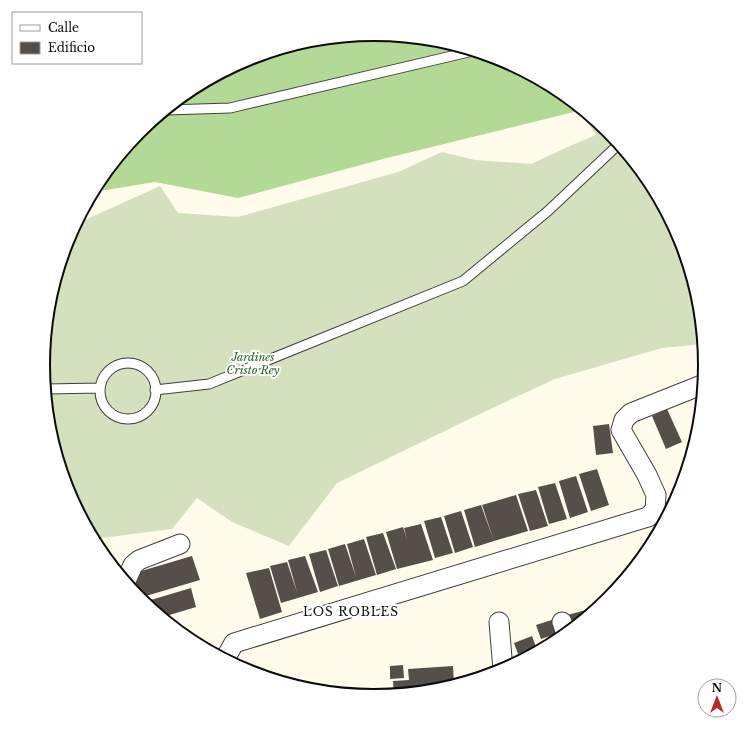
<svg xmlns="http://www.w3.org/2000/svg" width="749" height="730" viewBox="0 0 749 730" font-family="'Libre Baskerville',serif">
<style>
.forest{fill:#b2d996}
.cemetery{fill:#d4e0be}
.building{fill:#554e49}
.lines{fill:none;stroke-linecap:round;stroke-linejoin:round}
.service-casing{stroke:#3f3f3f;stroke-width:11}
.minor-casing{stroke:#3f3f3f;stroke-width:21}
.service{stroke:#fff;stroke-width:9}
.minor{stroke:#fff;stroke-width:19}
.labels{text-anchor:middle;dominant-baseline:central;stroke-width:4;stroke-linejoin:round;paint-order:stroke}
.park-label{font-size:11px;font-style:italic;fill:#2a631e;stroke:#fff}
.neighbourhood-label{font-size:12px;letter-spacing:1px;fill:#0c0c0c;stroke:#fff}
.rim{fill:none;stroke:#0c0c0c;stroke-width:2}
</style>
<rect width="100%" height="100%" fill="#fffcec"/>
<path class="forest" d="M 375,34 L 439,40 L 501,59 L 559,90 L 580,108 L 578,111 L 383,159 L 238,198 L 155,182 L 94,192 L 99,181 L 141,131 L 191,90 L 248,59 L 310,40 Z"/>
<path class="cemetery" d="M 582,109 L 609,131 L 650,181 L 680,239 L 699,301 L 703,344 L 662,348 L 555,379 L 484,412 L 337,483 L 289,546 L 232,522 L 197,498 L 172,529 L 94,539 L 69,491 L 50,429 L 44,365 L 50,300 L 69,238 L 76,224 L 160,186 L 178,213 L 238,217 L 398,172 L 442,152 L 475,160 L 531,164 L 572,145 L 596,135 L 580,112 Z"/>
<path class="building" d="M 667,409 L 682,442 L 666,449 L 652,416 Z
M 609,424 L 613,453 L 596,455 L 593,426 Z
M 597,469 L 609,505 L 591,511 L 579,474 Z
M 576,476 L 588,512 L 570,518 L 559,481 Z
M 555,483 L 567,519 L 549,524 L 538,487 Z
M 536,490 L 548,526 L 530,531 L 518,494 Z
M 516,495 L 528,531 L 494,541 L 482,505 Z
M 481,505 L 494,541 L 475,547 L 464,510 Z
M 461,511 L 473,547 L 455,553 L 444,516 Z
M 441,517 L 453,553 L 435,558 L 424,521 Z
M 421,524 L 433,560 L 397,569 L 386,532 L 403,527 L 407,540 L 404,528 Z
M 383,533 L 396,569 L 377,575 L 366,537 Z
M 364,539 L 376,575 L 339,586 L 328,549 L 345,544 L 356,577 L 347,544 Z
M 326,550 L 338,586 L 320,592 L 309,554 Z
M 192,556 L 200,580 L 139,598 L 138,596 L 131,574 Z
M 305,556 L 318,592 L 281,603 L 270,566 L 287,562 L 297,592 L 288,560 Z
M 269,568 L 282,612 L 260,619 L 246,573 Z
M 191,588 L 196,607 L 163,617 L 144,602 Z
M 597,607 L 597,608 L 571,630 L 564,616 Z
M 558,618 L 562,632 L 541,639 L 536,625 Z
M 532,636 L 536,647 L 518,654 L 514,643 Z
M 403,665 L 404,678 L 390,679 L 390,666 Z
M 453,666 L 454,685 L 439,690 L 394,694 L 393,681 L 409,680 L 408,669 Z"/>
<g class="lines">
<defs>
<path id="service" d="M 166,110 L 230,108 L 473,51
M100 391a28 28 0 1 1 56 0a28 28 0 1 1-56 0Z
M 46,389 L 100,388
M 155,390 L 209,384 L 463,281 L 548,211 L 619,144"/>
<path id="minor" d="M 126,581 L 133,565 L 139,560 L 180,544
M 499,622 L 503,670
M 562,622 L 566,634
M 225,659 L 234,643 L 648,517 L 655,510 L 656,495 L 647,475 L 621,430 L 624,420 L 631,413 L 704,384"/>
</defs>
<use href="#service" class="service-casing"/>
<use href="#minor" class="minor-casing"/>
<use href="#service" class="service"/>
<use href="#minor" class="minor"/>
</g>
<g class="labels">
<g class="park-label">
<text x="253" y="357">Jardines<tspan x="253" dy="13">Cristo Rey</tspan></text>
</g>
<g class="neighbourhood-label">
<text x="351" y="611">LOS ROBLES</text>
</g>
</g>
<path d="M0 0H749V730H0ZM50 365a324 324 0 1 1 648 0a324 324 0 1 1-648 0Z" fill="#fff" fill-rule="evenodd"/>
<path class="rim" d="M50 365a324 324 0 1 1 648 0a324 324 0 1 1-648 0Z"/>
<rect x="12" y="12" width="130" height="52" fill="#ffffff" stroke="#9e9e9e"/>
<rect x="20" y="25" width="20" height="6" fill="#ffffff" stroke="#9e9e9e"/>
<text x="48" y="32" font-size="12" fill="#0c0c0c">Calle</text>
<rect x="20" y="42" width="20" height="12" fill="#554e49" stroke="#9e9e9e"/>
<text x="48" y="52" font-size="12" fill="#0c0c0c">Edificio</text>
<g transform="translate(717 698)"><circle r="19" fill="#ffffff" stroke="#9e9e9e"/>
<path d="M0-3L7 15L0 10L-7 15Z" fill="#ba262a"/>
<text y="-6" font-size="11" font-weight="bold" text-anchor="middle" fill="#0c0c0c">N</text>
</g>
</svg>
